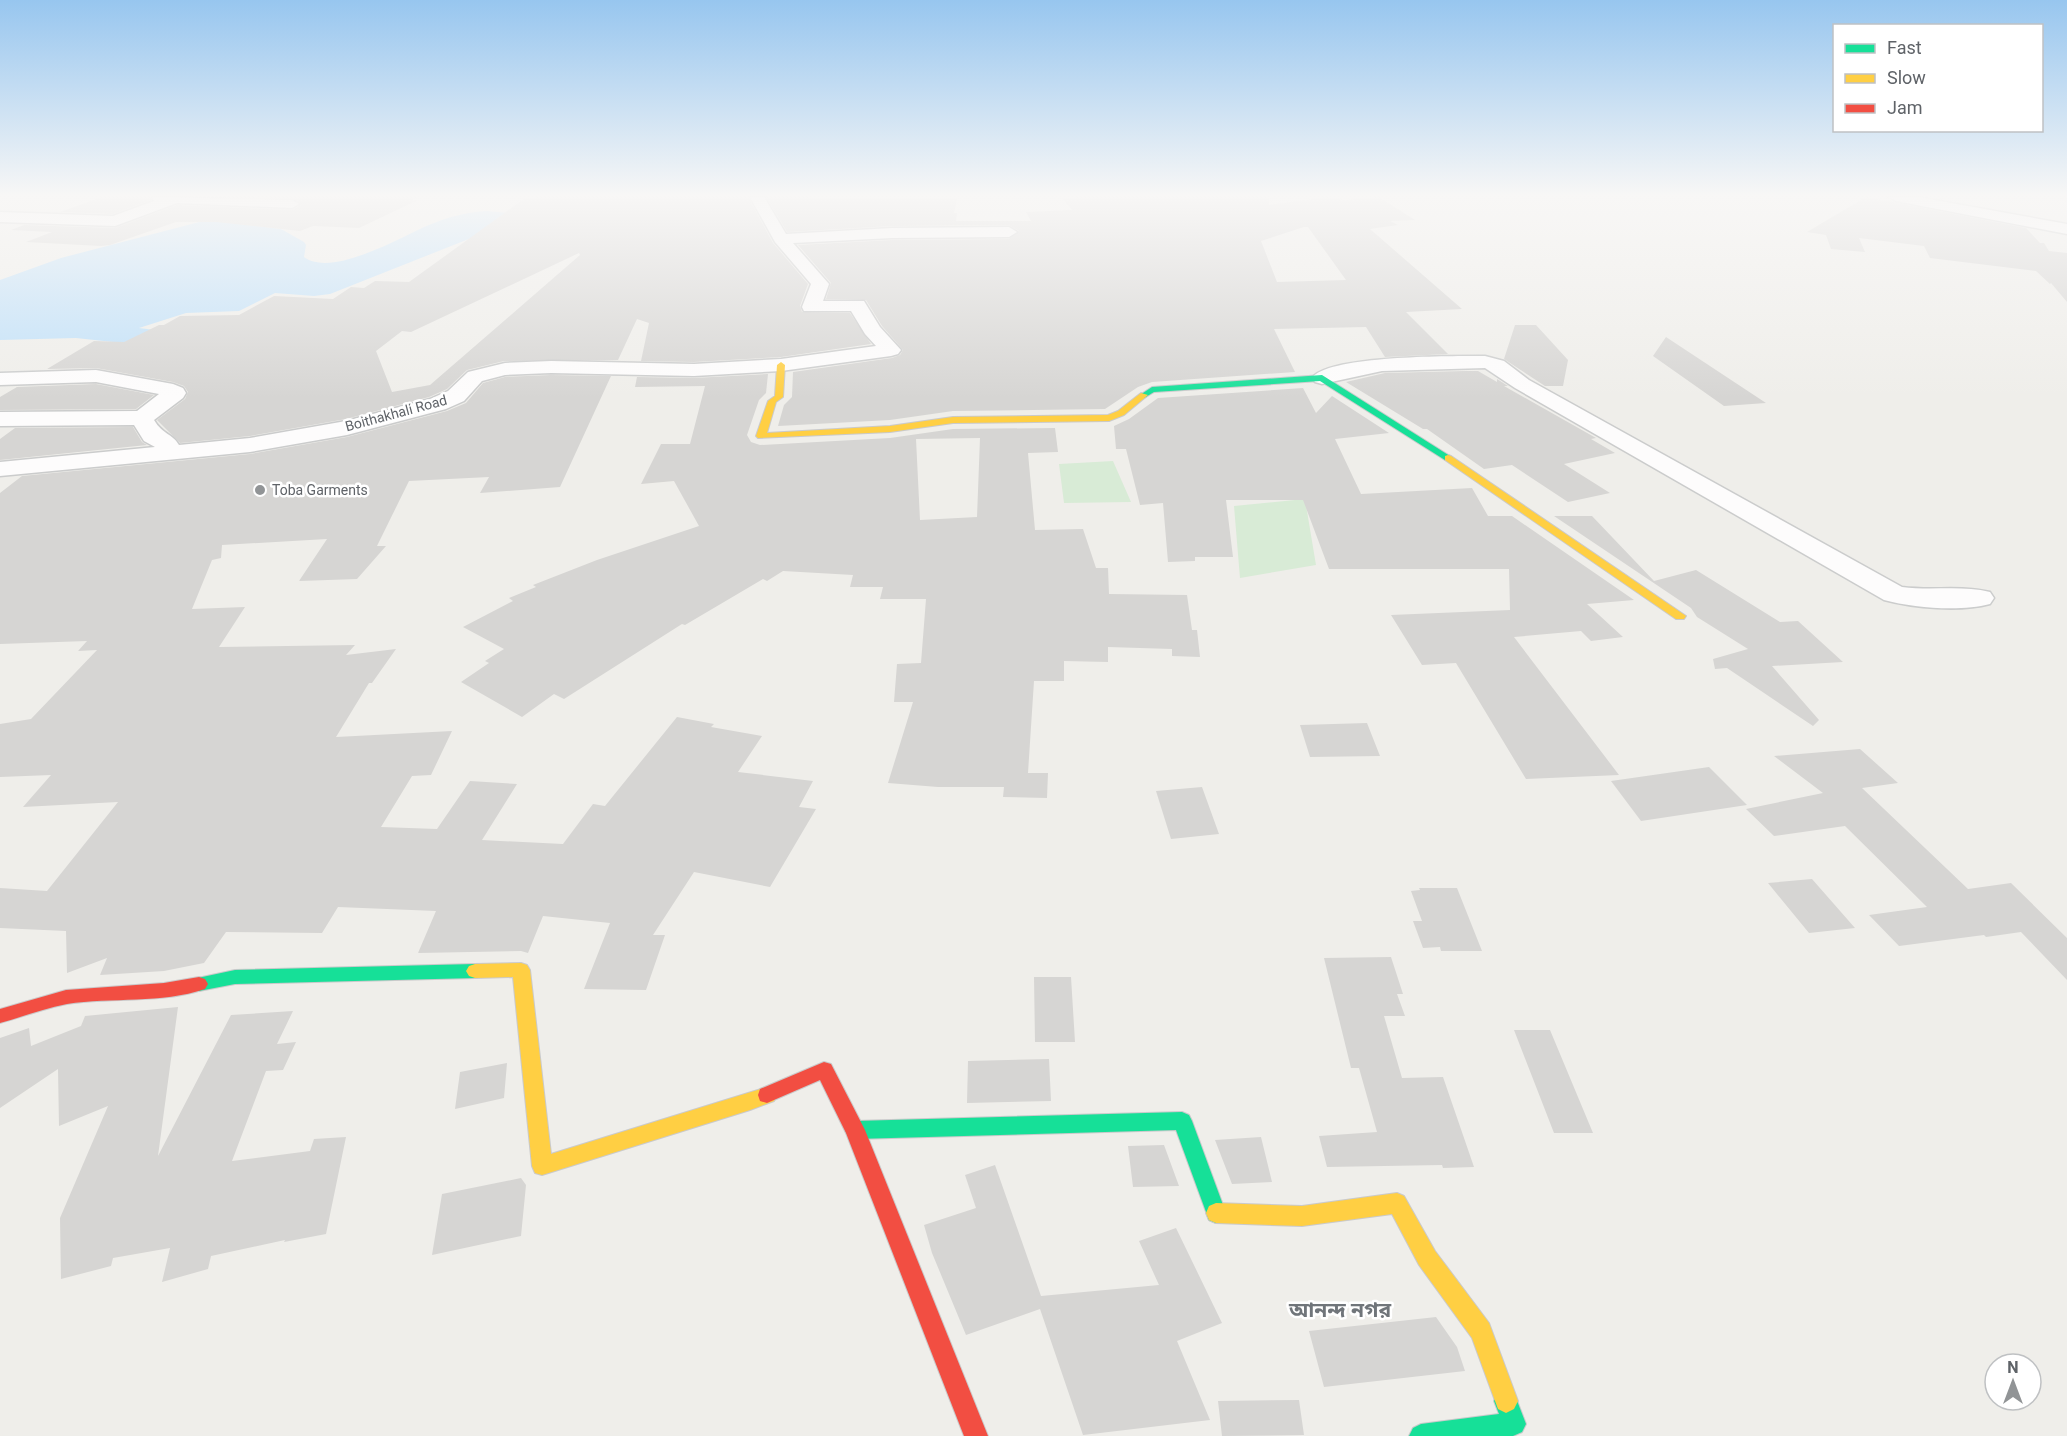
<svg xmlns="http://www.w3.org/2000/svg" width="2067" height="1436" viewBox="0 0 2067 1436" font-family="Roboto,'Noto Sans Bengali',sans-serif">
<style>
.green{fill:#d8ebd6}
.water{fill:#bfe0f9}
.building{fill:#d6d5d3;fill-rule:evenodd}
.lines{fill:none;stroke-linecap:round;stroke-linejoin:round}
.street-casing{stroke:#cbcccc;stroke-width:3}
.fast-casing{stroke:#cacacb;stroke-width:2}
.slow-casing{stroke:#cacacb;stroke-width:2}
.jam-casing{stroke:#cacacb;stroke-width:2}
.street{fill:#fdfcfc;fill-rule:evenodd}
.fast{fill:#16e098;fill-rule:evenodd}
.slow{fill:#ffcf43;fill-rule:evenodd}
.jam{fill:#f24e42;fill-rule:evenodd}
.poi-dot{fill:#919496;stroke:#fff;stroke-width:2}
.labels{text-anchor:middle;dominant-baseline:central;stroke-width:5;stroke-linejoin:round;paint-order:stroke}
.far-street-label{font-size:14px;fill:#5f6368;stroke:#fff}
.far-poi-label{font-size:14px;fill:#5f6368;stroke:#fff;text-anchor:start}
.near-quarter-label{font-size:21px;font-weight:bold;fill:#70757a;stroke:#fff}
</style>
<rect width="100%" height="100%" fill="#efeeea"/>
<path class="green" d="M 1113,461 L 1131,502 L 1064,503 L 1059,464 Z
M 1305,499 L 1316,565 L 1240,578 L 1234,506 Z"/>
<path class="water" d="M 487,211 L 508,213 L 494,229 L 330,294 L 314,296 L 275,293 L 239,311 L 186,313 L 139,328 L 170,332 L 159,347 L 76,338 L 0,340 L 0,280 L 61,258 L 207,220 L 281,229 L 304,242 L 306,245 L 304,257 C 332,278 401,237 429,225 C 448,217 467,212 487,211 Z"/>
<path class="building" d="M 102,197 L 150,197 L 151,200 L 113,214 L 60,212 Z
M 245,197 L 417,197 L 412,200 L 418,200 L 359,228 L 313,226 L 300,231 L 216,222 L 176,222 L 110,245 L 101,246 L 26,242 L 52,232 L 11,230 L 24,225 L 115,228 L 177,205 L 292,210 L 301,205 L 292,198 Z
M 538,197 L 748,197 L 773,243 L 808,284 L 800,306 L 802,312 L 850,313 L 871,344 L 781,357 L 694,362 L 641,361 L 649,323 L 637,319 L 618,360 L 504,361 L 467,370 L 447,389 L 429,397 L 346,419 L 250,436 L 180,443 L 157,420 L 185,399 L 188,392 L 184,386 L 173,382 L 96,368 L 47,369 L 94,341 L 124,342 L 159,325 L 164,325 L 180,316 L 239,315 L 274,296 L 333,299 L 351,287 L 364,288 L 375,281 L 409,282 L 524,199 ZM 579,253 L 580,255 L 430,385 L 392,392 L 376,351 L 402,331 L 411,332 Z
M 766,197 L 957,199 L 954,213 L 957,213 L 956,221 L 1031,221 L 1026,212 L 1072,210 L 1062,198 L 1087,197 L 1269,197 L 1269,205 L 1327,197 L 1344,200 L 1379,197 L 1415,220 L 1390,221 L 1398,225 L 1370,229 L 1462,309 L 1406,312 L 1448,354 L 1385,357 L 1366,327 L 1274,329 L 1295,372 L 1152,382 L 1138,387 L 1105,409 L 953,411 L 890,420 L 778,426 L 784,405 L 792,397 L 793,372 L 892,358 L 900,355 L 903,350 L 882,326 L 866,300 L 826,299 L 831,283 L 798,245 L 892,240 L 1009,239 L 1019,231 L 1009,225 L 892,226 L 787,232 ZM 1304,227 L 1308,227 L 1346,280 L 1277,282 L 1261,241 Z
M 1866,197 L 2026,228 L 2040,243 L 2044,243 L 2049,251 L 2067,253 L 2067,302 L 2051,283 L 2050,284 L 2036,271 L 1930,258 L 1924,246 L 1859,238 L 1865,252 L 1831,249 L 1826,235 L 1807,232 Z
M 1515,325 L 1536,325 L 1568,360 L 1563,386 L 1545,386 L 1504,359 Z
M 1666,337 L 1766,403 L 1724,406 L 1653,356 Z
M 1465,371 L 1478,371 L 1497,382 L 1497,379 L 1508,386 L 1504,386 L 1596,438 L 1591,439 L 1615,453 L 1564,464 L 1610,493 L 1568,502 L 1512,465 L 1484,469 L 1427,429 L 1423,429 L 1346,382 L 1385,373 Z
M 768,374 L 766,393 L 759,400 L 747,435 L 751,442 L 760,445 L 890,438 L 953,429 L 1055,428 L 1058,452 L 1028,453 L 1035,530 L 1083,529 L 1096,568 L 1108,568 L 1109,594 L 1187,595 L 1192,630 L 1197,630 L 1200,657 L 1172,656 L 1172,649 L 1108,647 L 1108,662 L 1064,661 L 1064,681 L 1034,681 L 1028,773 L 1048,773 L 1047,798 L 1003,797 L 1004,787 L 938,787 L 888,783 L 913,702 L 894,702 L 897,664 L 921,663 L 926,599 L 880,599 L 883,587 L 850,587 L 853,575 L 783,571 L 767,581 L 763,579 L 685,625 L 682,624 L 564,699 L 554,694 L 522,717 L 461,682 L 489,663 L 485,661 L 504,649 L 463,627 L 513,601 L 509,598 L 536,587 L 533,585 L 597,560 L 699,526 L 674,481 L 641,484 L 661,444 L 690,444 L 705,386 L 635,387 L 637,377 L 694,378 ZM 980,438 L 977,517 L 920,520 L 916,439 Z
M 551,375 L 611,376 L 560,487 L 480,493 L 489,477 L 409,481 L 377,546 L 386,546 L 357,579 L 299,581 L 327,539 L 222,545 L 221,558 L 212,560 L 192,609 L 245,607 L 219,647 L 355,645 L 346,655 L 396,649 L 372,683 L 369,683 L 336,737 L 452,731 L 431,775 L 412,776 L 381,827 L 437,829 L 470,781 L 517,784 L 482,840 L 563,844 L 593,804 L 605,806 L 677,717 L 714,724 L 711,727 L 762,736 L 738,772 L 813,781 L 799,807 L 816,809 L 770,887 L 694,872 L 653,935 L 665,935 L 646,990 L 584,989 L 610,923 L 543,916 L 528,953 L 521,951 L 418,953 L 436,911 L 338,907 L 322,933 L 226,932 L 204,963 L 164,971 L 100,975 L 107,958 L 67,973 L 66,931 L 0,928 L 0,888 L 47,891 L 118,802 L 23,807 L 51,775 L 0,777 L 0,724 L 31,719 L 97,650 L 78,651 L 87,641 L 0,644 L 0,493 L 22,476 L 250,454 L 347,437 L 447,411 L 466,403 L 483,383 L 505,377 Z
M 96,384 L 154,395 L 136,409 L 0,410 L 0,397 L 17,387 Z
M 1303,388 L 1316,413 L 1332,396 L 1389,433 L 1335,439 L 1361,494 L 1472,488 L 1488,516 L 1512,516 L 1634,600 L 1587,604 L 1623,637 L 1591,641 L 1581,631 L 1514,637 L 1619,775 L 1526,779 L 1456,663 L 1422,665 L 1391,615 L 1510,610 L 1509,569 L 1329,569 L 1303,500 L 1226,500 L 1233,557 L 1195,557 L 1195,561 L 1168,562 L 1163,503 L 1140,505 L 1126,449 L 1116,449 L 1114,426 L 1129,419 L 1158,398 Z
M 133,427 L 142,442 L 147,445 L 0,460 L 0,439 L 15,428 Z
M 1554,516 L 1592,516 L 1654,581 L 1696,570 L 1780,622 L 1798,621 L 1843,662 L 1772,666 L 1819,720 L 1813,726 L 1727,668 L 1715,669 L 1713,659 L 1748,649 L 1697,617 L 1691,608 Z
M 1367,723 L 1380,756 L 1310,757 L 1300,725 Z
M 1860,749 L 1898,783 L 1862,788 L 1968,889 L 2011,883 L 2067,938 L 2067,980 L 2021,932 L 1986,937 L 1984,935 L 1899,946 L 1869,915 L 1927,907 L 1845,826 L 1774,836 L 1746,809 L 1823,793 L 1774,756 Z
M 1709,767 L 1747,805 L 1641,821 L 1611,781 Z
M 1202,787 L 1219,834 L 1171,839 L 1156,791 Z
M 1812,879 L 1855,928 L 1809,933 L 1768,883 Z
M 1419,888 L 1457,888 L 1482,951 L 1441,951 L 1440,947 L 1423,948 L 1413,921 L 1422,921 L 1411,891 L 1420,890 Z
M 1391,957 L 1403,994 L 1397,994 L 1405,1016 L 1384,1016 L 1402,1078 L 1443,1077 L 1474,1167 L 1443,1168 L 1442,1165 L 1327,1167 L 1319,1136 L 1377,1132 L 1359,1068 L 1351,1068 L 1324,958 Z
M 1034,977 L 1071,977 L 1075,1042 L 1035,1042 Z
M 178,1007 L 158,1156 L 231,1015 L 293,1011 L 277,1044 L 296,1042 L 283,1070 L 266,1071 L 232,1161 L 310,1151 L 314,1139 L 346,1137 L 326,1234 L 284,1242 L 285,1240 L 211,1256 L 208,1269 L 162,1282 L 170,1248 L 113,1258 L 111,1266 L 61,1279 L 60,1218 L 108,1106 L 59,1126 L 58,1069 L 0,1108 L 0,1038 L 29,1028 L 31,1046 L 81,1026 L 85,1016 Z
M 1514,1030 L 1550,1030 L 1593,1133 L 1554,1133 Z
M 1049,1059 L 1051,1101 L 967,1103 L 968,1061 Z
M 507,1063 L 504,1098 L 455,1109 L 460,1072 Z
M 1261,1137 L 1272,1182 L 1232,1184 L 1215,1140 Z
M 1164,1145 L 1179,1186 L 1133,1187 L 1128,1146 Z
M 995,1165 L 1041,1296 L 1159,1285 L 1139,1241 L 1176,1228 L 1222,1323 L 1177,1341 L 1210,1420 L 1083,1435 L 1040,1309 L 966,1335 L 932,1253 L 924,1225 L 976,1208 L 965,1175 Z
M 521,1178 L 526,1185 L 521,1236 L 432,1255 L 442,1194 Z
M 1436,1317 L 1457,1347 L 1465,1371 L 1324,1387 L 1309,1331 Z
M 1299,1400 L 1304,1435 L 1222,1436 L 1218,1401 Z"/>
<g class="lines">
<defs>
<path id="street" d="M 152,197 L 292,200 L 299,204 L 292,208 L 177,203 L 115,226 L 0,222 L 0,212 L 113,216 L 154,201 Z
M 750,197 L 764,197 L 786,234 L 892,228 L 1009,227 L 1017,232 L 1009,237 L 892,238 L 793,243 L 829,284 L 823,301 L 864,301 L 880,327 L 901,350 L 898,354 L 891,356 L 781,371 L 694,376 L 551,373 L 505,375 L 482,381 L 464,401 L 446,409 L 347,435 L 250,452 L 0,476 L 0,462 L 155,447 L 144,441 L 134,425 L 0,426 L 0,412 L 137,411 L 159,394 L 96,382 L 0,385 L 0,373 L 96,370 L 173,384 L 183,388 L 186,393 L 183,398 L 154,420 C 163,435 172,433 179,445 L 250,438 L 346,421 L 430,399 L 448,391 L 468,372 L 505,363 L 551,361 L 694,364 L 781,359 L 876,346 L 865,334 L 851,311 L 804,311 L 802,307 L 811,284 L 775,242 Z
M 1889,197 L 1918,197 L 2067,224 L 2067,234 L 1896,201 Z
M 1485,356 L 1504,361 L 1529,380 L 1902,587 C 1931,591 1962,585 1990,592 L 1994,598 L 1990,604 C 1960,612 1914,608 1884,600 L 1515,388 L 1485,368 L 1382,371 L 1322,384 L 1315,382 L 1312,378 C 1328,355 1455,356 1485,356 Z"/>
<path id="fast" d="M 1322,375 L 1453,458 L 1445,460 L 1320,381 L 1154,392 L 1144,398 L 1140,395 L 1152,387 Z
M 475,964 L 481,966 L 484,971 L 481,976 L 475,978 L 235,984 L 199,991 L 193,989 L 190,984 L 193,979 L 235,970 Z
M 1182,1112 L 1189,1115 L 1192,1121 L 1226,1213 L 1223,1220 L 1216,1223 L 1209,1220 L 1176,1130 L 855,1139 L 848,1136 L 845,1130 L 848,1124 L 855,1121 Z
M 1506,1389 L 1514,1393 L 1526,1424 L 1522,1432 L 1513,1436 L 1409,1436 L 1413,1428 L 1421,1424 L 1499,1414 L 1494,1401 L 1498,1393 Z"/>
<path id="slow" d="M 781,362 L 785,365 L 783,397 L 776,402 L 767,433 L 890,426 L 953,417 L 1108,415 L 1118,411 L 1141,393 L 1148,395 L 1124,415 L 1109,421 L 953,423 L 890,432 L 758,438 L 756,436 L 768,401 L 775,396 L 777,365 Z
M 1448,455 L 1451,456 L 1686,616 L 1684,619 L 1676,619 L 1445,460 L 1445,456 Z
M 521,963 L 527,965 L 530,970 L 551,1154 L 767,1087 L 774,1089 L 776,1095 L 774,1101 L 750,1110 L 542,1175 L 535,1173 L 532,1166 L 513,977 L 475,978 L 469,976 L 466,971 L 469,966 L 475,964 Z
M 1397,1193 L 1404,1196 L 1435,1251 L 1489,1323 L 1518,1401 L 1514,1409 L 1506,1413 L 1498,1409 L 1472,1338 L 1419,1265 L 1392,1214 L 1302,1226 L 1216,1223 L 1209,1220 L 1206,1213 L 1209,1206 L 1216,1203 L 1302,1206 Z"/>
<path id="jam" d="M 199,977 L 205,979 L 208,984 L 205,989 C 161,1004 112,997 67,1004 C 45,1008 22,1017 0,1023 L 0,1009 L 66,990 L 164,983 Z
M 824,1062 L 831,1064 L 865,1130 L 988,1436 L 964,1436 L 846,1133 L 820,1080 L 767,1103 L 760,1101 L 758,1095 L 760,1089 Z"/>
</defs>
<use href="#street" class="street-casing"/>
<use href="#fast" class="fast-casing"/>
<use href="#slow" class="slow-casing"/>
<use href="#jam" class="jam-casing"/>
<use href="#street" class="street"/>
<use href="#fast" class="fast"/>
<use href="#slow" class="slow"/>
<use href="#jam" class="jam"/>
</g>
<linearGradient id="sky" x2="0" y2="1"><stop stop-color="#97c6ef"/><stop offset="0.49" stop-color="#f8f7f6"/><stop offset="1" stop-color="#f8f7f6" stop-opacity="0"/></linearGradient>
<rect width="2067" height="398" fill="url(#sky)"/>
<circle class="poi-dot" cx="260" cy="490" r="6"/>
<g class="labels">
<g class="far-street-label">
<text transform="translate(396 413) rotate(-15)">Boithakhali Road</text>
</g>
<g class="far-poi-label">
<text x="272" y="490">Toba Garments</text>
</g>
<g class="near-quarter-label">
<text x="1340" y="1310">আনন্দ নগর</text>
</g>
</g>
<rect x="1833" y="24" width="210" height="108" fill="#ffffff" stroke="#bfc1c3" stroke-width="1.5"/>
<rect x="1845" y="44" width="30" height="9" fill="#16e098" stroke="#bfc1c3" stroke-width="1.5"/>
<text x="1887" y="54" font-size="18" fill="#5f6368">Fast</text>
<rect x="1845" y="74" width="30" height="9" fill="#ffcf43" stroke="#bfc1c3" stroke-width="1.5"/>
<text x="1887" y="84" font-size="18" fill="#5f6368">Slow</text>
<rect x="1845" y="104" width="30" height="9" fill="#f24e42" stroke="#bfc1c3" stroke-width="1.5"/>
<text x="1887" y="114" font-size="18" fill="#5f6368">Jam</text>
<g transform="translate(2013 1382)"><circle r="28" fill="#ffffff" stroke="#bfc1c3" stroke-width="1.5"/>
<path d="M0-4.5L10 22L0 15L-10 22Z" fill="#919496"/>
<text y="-9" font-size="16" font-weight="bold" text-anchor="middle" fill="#5f6368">N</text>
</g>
</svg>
